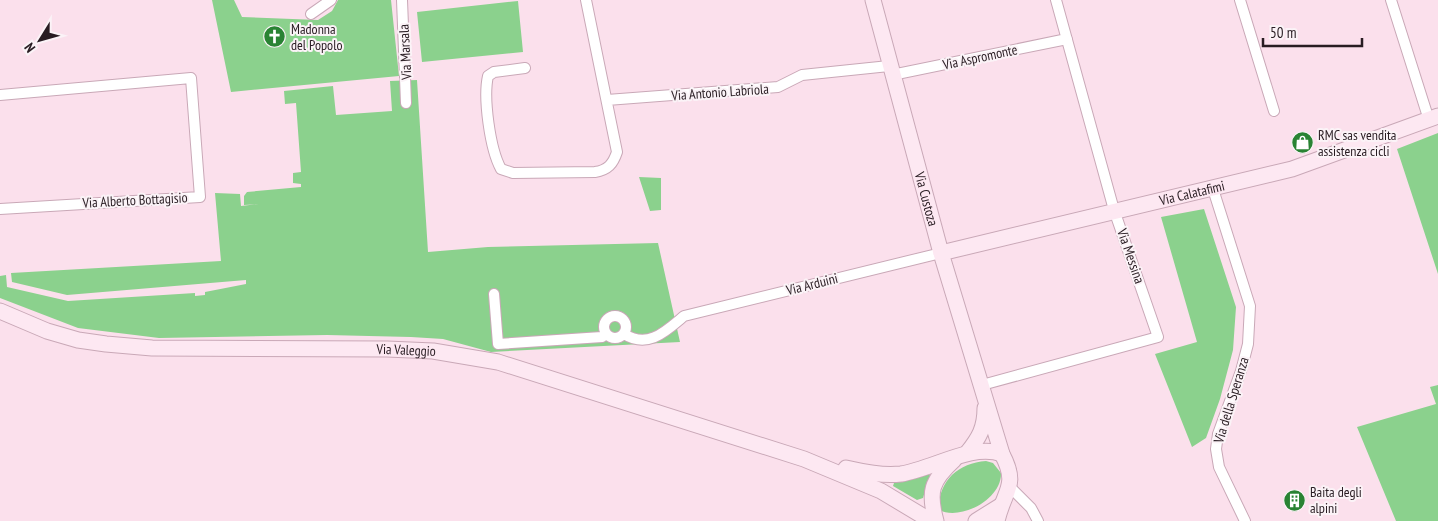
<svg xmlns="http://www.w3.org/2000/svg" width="1438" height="521" viewBox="0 0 1438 521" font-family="'PT Sans Narrow',sans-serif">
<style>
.green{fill:#8bd18d}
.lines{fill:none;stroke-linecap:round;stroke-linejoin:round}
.street-casing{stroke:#c9a8b7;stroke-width:12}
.secondary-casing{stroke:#c9a8b7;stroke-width:17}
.street{stroke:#fff;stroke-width:10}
.secondary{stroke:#fde8f2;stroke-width:15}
.labels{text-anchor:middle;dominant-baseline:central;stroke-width:4;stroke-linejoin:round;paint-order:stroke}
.poi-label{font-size:14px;fill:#281c22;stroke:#fbf3f7;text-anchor:start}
.street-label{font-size:14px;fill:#281c22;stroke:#fbf3f7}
</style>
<rect width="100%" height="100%" fill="#fbe0ec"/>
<path class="green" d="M 212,0 L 234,0 L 242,17 L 318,20 L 332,11 L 338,0 L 391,0 L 399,76 L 231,92 Z
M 518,1 L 523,52 L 422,62 L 417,12 Z
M 417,80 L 428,252 L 488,247 L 658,243 L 680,342 L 491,352 L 443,339 L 411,337 L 327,335 L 159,338 L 78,328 L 0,298 L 0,276 L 6,275 L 7,287 L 68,301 L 195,293 L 195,296 L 205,295 L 205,292 L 246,284 L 246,280 L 67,295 L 12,282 L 11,273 L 221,261 L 215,193 L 240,194 L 241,206 L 259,204 L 244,205 L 244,196 L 247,192 L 301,187 L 301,184 L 293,183 L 293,173 L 301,172 L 296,103 L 285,104 L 284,91 L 333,86 L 336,115 L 392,111 L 390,81 Z
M 1438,133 L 1438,274 L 1397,149 Z
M 639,177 L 661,178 L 661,210 L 650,211 Z
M 1204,209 L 1236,307 L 1233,350 L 1220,399 L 1206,438 L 1192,447 L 1155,354 L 1197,342 L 1161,217 Z
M 1438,385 L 1438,521 L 1396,521 L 1357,427 L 1436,404 L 1430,387 Z
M 986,461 L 993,463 L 1001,473 C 1002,499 961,521 939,510 C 938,481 958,463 986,461 Z
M 927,472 L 930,475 L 923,498 L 917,500 L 893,486 L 894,483 Z"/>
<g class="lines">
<defs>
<path id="street" d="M 402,0 L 406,103
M 1240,0 L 1274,111
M 1391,0 L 1429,120
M 311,14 L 331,0
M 525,68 L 494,72 L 488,76 C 483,98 490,149 501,169 L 513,173 L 595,172 C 608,170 613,164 617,152 L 586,0
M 892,75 L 1067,39
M 0,95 L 191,78 L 200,197 L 0,209
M 607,100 L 778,87 L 802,75 L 889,66
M 1213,189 L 1250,306 L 1248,344 L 1241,371 L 1218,434 L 1216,449 L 1219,467 L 1245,521
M 494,294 L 498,344 L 602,337 L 606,334
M604 327a11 11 0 1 1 22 0a11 11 0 1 1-22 0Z
M 624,334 C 648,349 665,332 684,316 L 941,253
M 982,385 L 1158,337 L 1114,210 L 1056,0
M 1010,487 L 1031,508 L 1038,521"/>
<g id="secondary">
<path id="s1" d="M 873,0 L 941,253 L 1002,454 C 1019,486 1004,490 997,521"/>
<path id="s2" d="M 941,253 L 1292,169 L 1438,116"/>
<path id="s3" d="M 0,311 L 47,331 L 78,340 L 106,344 L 152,348 L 387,349 L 433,351 L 498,362 L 804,459 L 881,491 L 931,521"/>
<path d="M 967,453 C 979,438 985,428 985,408"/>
<path d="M 846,468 C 864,472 882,476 901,474 C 933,469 972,443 1002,454"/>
<path d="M 936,521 C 928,492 931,481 954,460"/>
<path d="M 976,521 L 1000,506"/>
</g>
</defs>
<use href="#street" class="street-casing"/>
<use href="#secondary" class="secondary-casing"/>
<use href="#street" class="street"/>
<use href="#secondary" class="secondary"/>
</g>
<defs>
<symbol id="church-disc" viewBox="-11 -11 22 22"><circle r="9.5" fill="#298333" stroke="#fbf3f7"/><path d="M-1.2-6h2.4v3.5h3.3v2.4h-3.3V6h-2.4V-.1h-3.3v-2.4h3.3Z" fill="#fff"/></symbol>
<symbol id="shop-disc" viewBox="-11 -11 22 22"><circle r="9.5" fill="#298333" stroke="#fbf3f7"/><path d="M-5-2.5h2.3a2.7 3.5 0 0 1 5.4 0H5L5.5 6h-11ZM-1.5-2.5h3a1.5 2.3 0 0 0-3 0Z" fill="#fff"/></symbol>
<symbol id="building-disc" viewBox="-11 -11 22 22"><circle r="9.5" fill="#298333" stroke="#fbf3f7"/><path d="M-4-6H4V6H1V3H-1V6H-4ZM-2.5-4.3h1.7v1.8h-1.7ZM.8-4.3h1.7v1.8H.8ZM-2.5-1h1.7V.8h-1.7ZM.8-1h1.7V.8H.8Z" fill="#fff"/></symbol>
</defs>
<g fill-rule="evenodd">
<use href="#church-disc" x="262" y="24" width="25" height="25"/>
<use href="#shop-disc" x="1290" y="130" width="25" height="25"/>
<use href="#building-disc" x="1282" y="488" width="25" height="25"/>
</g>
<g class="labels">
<g class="poi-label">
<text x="291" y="29">Madonna<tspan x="291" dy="16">del Popolo</tspan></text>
<text x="1318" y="135">RMC sas vendita<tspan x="1318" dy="16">assistenza cicli</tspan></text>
<text x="1310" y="492">Baita degli<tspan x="1310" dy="16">alpini</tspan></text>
</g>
<g class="street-label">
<text transform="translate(405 52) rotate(-93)">Via Marsala</text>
<text transform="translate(980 57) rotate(-12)">Via Aspromonte</text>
<text transform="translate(720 92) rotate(-4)">Via Antonio Labriola</text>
<text stroke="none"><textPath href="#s2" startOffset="258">Via Calatafimi</textPath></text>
<text stroke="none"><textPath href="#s1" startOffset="206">Via Custoza</textPath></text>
<text transform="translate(135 200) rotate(-3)">Via Alberto Bottagisio</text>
<text transform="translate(1131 256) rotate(71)">Via Messina</text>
<text transform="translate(812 284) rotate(-14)">Via Arduini</text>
<text stroke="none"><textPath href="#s3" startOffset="412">Via Valeggio</textPath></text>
<text transform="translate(1231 400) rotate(-73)">Via della Speranza</text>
</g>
</g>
<g transform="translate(40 40) rotate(233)" stroke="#fbf3f7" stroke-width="4" paint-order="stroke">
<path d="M0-4L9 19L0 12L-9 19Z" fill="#281c22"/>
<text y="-8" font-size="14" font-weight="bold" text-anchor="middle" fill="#281c22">N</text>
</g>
<path d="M1263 38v8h99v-8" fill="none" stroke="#281c22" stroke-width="2.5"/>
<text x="1270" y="38" font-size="15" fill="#281c22" stroke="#fbf3f7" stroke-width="4" paint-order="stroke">50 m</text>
</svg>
